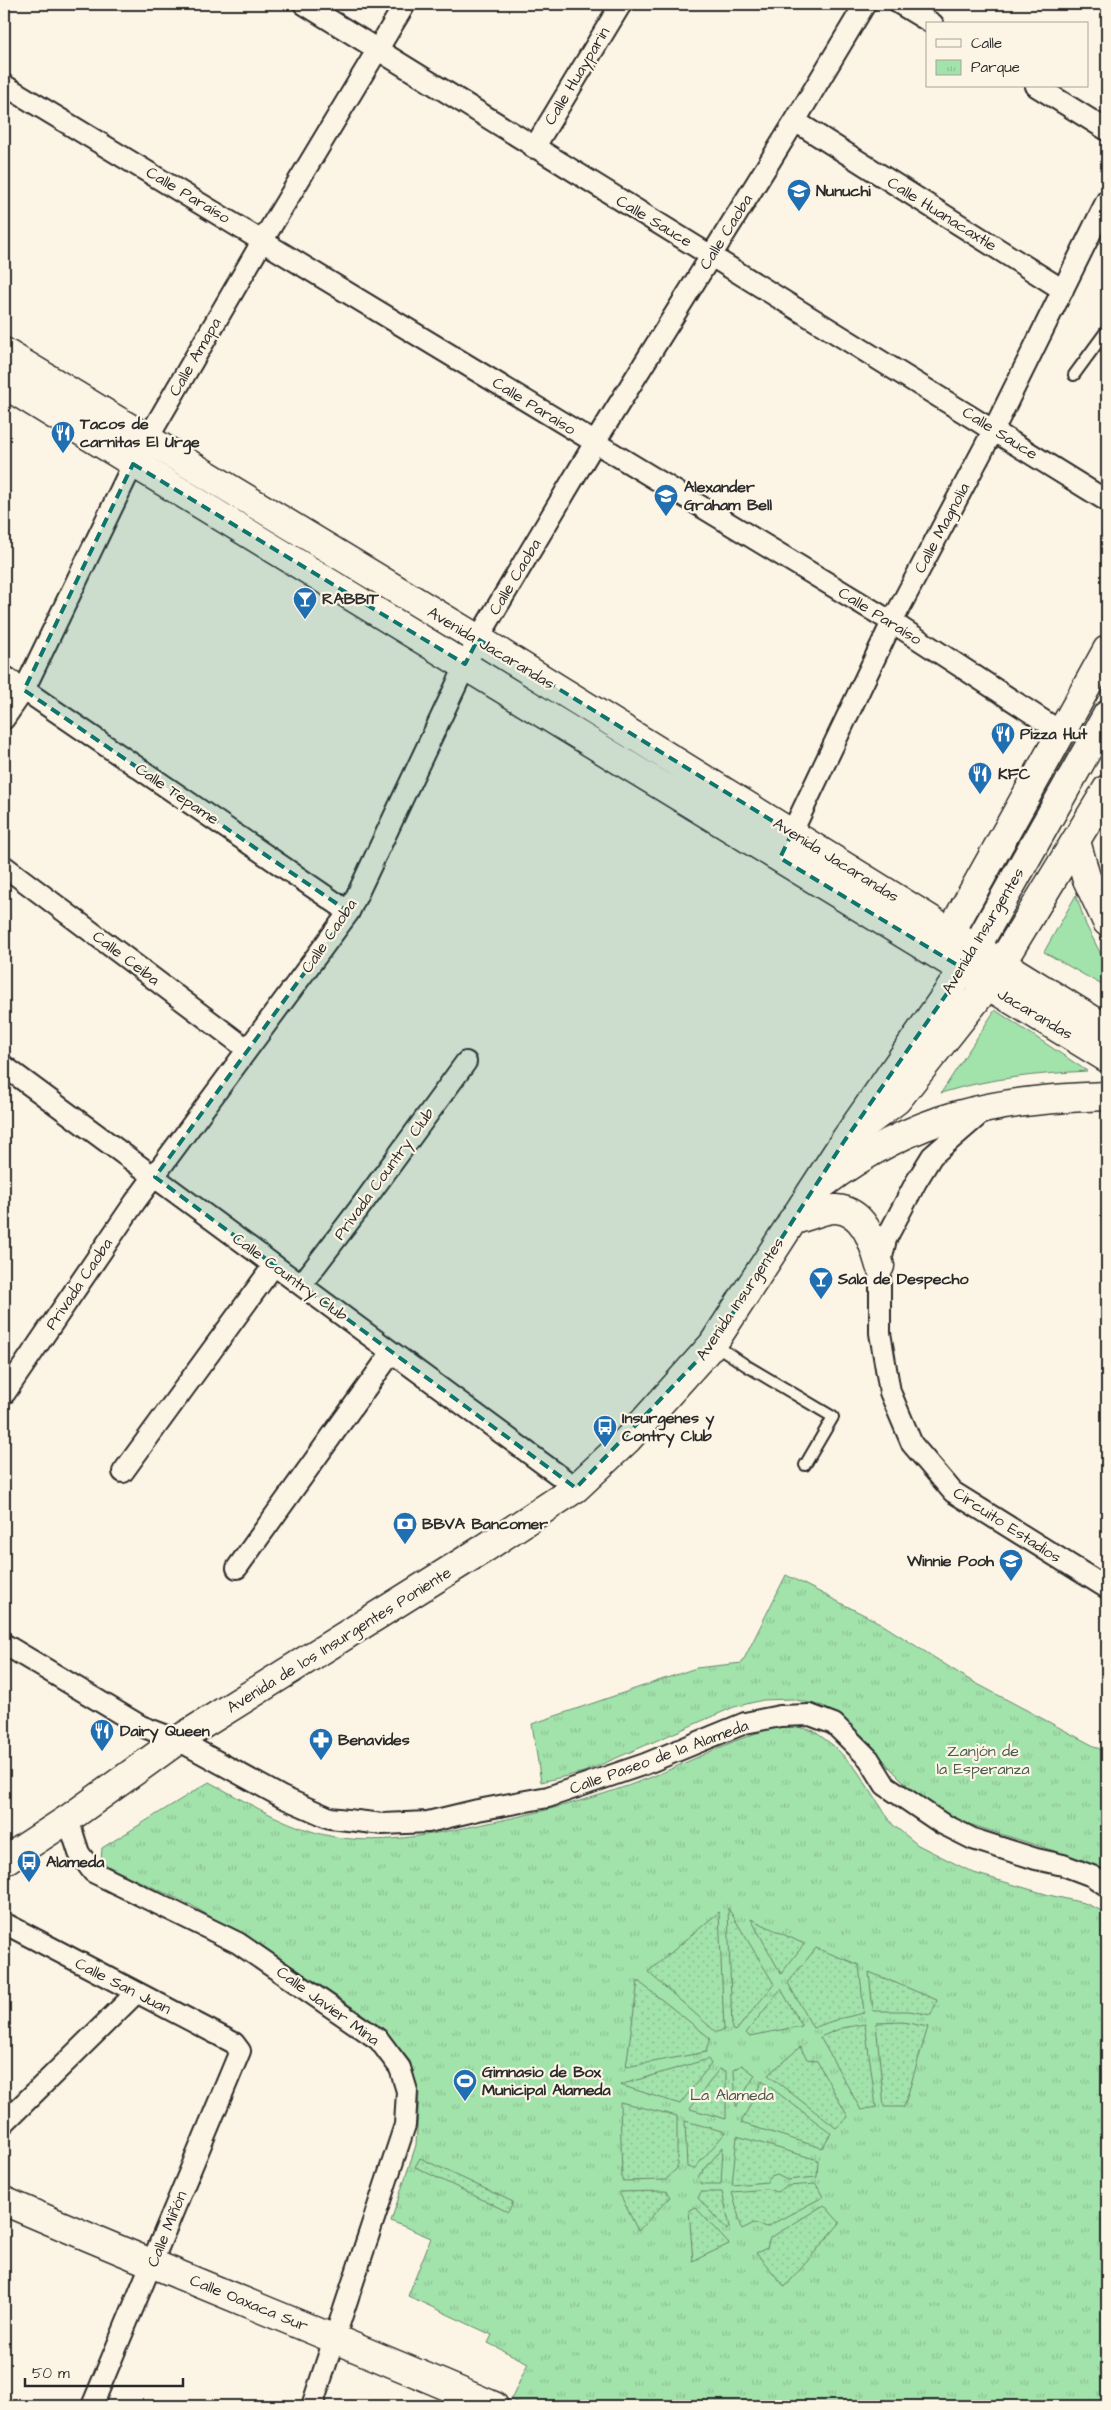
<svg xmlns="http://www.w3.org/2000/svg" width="1111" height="2410" viewBox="0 0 1111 2410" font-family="'Architects Daughter',sans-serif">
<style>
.grass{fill:#a2e2ab;stroke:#66866b}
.park{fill:url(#park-tufts);stroke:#66866b}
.garden{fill:url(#garden-dots);stroke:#66866b}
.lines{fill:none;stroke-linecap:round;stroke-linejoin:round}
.lane-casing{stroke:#2b2b2b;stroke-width:14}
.street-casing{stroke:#2b2b2b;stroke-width:24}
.secondary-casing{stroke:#2b2b2b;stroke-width:31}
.primary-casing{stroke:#2b2b2b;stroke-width:31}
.highway-casing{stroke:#2b2b2b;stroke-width:31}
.lane{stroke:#fcf5e5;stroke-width:10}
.street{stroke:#fcf5e5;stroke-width:20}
.secondary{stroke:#fcf5e5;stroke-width:28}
.primary{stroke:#fcf5e5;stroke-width:28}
.highway{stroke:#fcf5e5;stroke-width:28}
.marked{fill:#0f766e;fill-opacity:0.2;stroke:#0f766e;stroke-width:4;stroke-dasharray:10 6;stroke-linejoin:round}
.labels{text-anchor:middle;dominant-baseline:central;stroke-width:4.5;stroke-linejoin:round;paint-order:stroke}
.street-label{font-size:16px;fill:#2b2b2b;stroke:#fcf5e5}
.poi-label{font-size:16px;font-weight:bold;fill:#2b2b2b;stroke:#fcf5e5;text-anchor:start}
.park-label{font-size:16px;fill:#49594b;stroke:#fcf5e5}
</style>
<defs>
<pattern id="park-tufts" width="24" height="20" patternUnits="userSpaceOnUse" patternTransform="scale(1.25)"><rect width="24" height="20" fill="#a2e2ab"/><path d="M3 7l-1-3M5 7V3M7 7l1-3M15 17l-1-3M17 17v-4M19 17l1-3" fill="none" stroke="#8cc293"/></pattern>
<pattern id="garden-dots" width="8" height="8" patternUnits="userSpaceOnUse" patternTransform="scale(1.25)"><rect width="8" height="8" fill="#a2e2ab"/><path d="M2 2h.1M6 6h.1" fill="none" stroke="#8cc293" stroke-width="1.8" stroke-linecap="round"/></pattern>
</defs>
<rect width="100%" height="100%" fill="#fcf5e5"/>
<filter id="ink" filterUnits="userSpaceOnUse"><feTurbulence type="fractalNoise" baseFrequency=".02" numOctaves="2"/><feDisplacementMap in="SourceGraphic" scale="10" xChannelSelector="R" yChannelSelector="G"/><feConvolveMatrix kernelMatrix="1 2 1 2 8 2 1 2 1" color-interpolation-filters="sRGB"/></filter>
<g filter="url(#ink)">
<path class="grass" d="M 1076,895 L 1086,925 L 1107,966 L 1107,988 L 1044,952 Z
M 995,1010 L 1087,1071 C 1037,1074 989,1078 941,1093 Z"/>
<path class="park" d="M 786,1575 L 880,1623 L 968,1679 L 1107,1753 L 1107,1874 L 1083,1860 L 953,1819 L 910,1788 L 889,1767 L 872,1745 L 850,1724 L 823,1706 L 792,1699 L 763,1700 L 734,1707 L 584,1772 L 541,1782 L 532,1724 L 696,1668 L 742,1663 Z
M 786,1724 L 814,1731 L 834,1746 L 856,1769 L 893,1825 L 918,1845 L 974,1873 L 1049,1895 L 1084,1903 L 1107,1913 L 1107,2406 L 526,2406 L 511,2400 L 528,2363 L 488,2343 L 492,2335 L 408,2296 L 431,2238 L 391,2221 L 416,2145 L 419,2093 L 410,2061 L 383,2028 L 298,1970 L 191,1905 L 111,1868 L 101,1861 L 102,1848 L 209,1782 C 243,1800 277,1821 314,1832 C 367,1848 422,1836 474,1826 C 534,1814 592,1800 649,1778 C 695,1760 738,1736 786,1724 Z"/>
<path class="garden" d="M 728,1908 L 774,1984 L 736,2031 L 732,2030 Z
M 719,1912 L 724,2030 L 716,2032 L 648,1972 Z
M 751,1919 L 804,1944 L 781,1974 Z
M 816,1948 L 859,1965 L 864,2013 L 838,2019 L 813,2028 L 788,1983 Z
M 869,1972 L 937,2000 L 931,2015 L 909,2011 L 873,2011 Z
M 638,1981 L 710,2038 L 706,2052 L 626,2067 Z
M 781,1989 L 802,2026 L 749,2036 L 746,2033 Z
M 903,2022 L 928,2027 L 904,2107 L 884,2107 L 876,2023 Z
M 865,2024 L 876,2107 L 861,2110 L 820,2037 L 842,2028 Z
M 800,2047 L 807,2059 L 817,2061 L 848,2117 L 836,2128 L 768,2075 Z
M 708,2059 L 711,2064 L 680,2104 L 620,2085 Z
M 742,2065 L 755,2075 L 736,2107 L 734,2070 Z
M 719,2069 L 726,2071 L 726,2119 L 690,2109 Z
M 762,2081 L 831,2133 L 822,2148 L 741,2123 Z
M 620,2102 L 677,2116 L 677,2168 L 666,2180 L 622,2181 Z
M 685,2121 L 726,2132 L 694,2169 L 687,2167 Z
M 737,2136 L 818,2160 L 817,2177 L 787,2180 L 777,2175 L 771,2177 L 767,2182 L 732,2185 Z
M 723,2147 L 721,2184 L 701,2184 L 698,2177 Z
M 420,2158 L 513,2202 L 508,2212 L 415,2167 Z
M 816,2184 L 823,2197 L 766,2227 L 754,2223 L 742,2229 L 732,2192 L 767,2189 L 777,2192 L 787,2186 Z
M 666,2191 L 670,2197 L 638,2231 L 619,2192 Z
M 701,2192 L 722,2192 L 730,2227 L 727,2230 L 698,2198 Z
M 824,2205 L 840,2223 L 785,2287 L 756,2253 L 767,2248 L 770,2238 Z
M 695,2207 L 729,2244 L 693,2261 L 689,2210 Z"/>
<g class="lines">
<defs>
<path id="lane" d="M 1074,375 L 1107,330
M 714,1344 L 747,1366 L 833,1417 L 805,1465"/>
<path id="street" d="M 304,4 L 1107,501
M 900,4 L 933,24
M 4,85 L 892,622 L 1061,732
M 1036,86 L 1107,130
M 795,121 L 1063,290
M 534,148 L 621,4
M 4,676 L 349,912
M 4,719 L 24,690 L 133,464 L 263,240 L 405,4
M 786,845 L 892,622 L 994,429 L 1107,200
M 4,866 L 247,1049
M 4,1066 L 576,1488
M 985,1110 L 932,1156 L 916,1182 L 886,1239 L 880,1266 L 880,1333 L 890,1392 L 912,1444 L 953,1492 L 1107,1588
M 301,1285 L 358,1210 L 466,1062
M 5,1393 L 135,1202 L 349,912 L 478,639 L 594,444 L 795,121 L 865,4
M 123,1472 L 274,1265
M 237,1568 L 392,1352
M 4,1644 L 141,1726 L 178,1740 L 282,1797 L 330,1818 L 383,1824 L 428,1822 L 478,1810 L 548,1797 L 645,1764 L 745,1723 L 780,1716 L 810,1715 L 834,1724 L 869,1759 L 885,1785 L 941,1823 L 973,1839 L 1036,1859 L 1063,1865 L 1092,1876 L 1107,1886
M 68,1819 L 79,1853 L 93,1872 L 238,1943 L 379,2040 L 400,2068 L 407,2091 L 405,2125 L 312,2406
M 4,1923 L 234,2043 L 240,2051 L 92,2406
M 4,2123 L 136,1993"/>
<path id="secondary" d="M 4,352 L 478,639 L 1107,1029
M 4,384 L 1107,1058
M 4,2201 C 166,2271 331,2336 494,2406"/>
<path id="primary" d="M 1076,841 L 1086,877 L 1107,922
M 939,953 L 1107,650
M 851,1135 L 897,1100 L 988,985 L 1107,789"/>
<path id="highway" d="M 823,1184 C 916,1114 994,1100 1107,1096
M 792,1221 C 803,1218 826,1208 836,1209 C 865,1211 873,1242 880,1266
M 4,1861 L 68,1819 L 178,1740 L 485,1548 L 576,1488 L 628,1439 L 713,1344 L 845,1140 L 964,969 L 1107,715"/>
</defs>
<use href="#lane" class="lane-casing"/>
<use href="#street" class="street-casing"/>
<use href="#secondary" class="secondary-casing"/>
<use href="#primary" class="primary-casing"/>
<use href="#highway" class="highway-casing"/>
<use href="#lane" class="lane"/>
<use href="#street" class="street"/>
<use href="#secondary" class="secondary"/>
<use href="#primary" class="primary"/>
<use href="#highway" class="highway"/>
</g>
</g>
<path class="marked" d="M 133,464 L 465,664 L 478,639 L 792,833 L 780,858 L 964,969 L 845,1140 L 713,1344 L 576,1488 L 155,1177 L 349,912 L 24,690 Z"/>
<defs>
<symbol id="school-pin" viewBox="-11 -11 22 30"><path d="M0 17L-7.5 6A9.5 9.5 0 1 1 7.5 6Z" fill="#1f6fb2" stroke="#fcf5e5"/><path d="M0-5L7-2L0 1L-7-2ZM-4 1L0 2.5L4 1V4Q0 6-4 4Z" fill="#fff"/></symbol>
<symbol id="restaurant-pin" viewBox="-11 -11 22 30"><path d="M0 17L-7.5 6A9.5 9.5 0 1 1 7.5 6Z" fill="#1f6fb2" stroke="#fcf5e5"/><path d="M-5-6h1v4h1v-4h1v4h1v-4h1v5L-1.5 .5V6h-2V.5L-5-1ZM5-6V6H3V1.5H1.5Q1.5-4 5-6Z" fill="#fff"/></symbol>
<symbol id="bar-pin" viewBox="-11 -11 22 30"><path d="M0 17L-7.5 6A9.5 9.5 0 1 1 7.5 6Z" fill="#1f6fb2" stroke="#fcf5e5"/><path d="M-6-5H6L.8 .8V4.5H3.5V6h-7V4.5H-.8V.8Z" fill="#fff"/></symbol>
<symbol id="bus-pin" viewBox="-11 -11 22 30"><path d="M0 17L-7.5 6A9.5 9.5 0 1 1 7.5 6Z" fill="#1f6fb2" stroke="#fcf5e5"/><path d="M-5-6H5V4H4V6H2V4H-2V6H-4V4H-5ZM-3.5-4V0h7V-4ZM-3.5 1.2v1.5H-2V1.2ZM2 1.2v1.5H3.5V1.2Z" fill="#fff"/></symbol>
<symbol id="bank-pin" viewBox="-11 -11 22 30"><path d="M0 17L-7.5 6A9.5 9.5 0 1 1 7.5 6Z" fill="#1f6fb2" stroke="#fcf5e5"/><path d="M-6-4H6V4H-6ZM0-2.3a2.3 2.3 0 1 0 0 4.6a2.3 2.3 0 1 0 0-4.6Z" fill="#fff"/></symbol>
<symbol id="pharmacy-pin" viewBox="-11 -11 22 30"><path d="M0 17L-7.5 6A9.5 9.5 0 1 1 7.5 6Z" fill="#1f6fb2" stroke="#fcf5e5"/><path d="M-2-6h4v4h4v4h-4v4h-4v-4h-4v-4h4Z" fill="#fff"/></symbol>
<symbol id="stadium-pin" viewBox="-11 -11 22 30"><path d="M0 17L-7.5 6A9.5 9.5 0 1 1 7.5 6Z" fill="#1f6fb2" stroke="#fcf5e5"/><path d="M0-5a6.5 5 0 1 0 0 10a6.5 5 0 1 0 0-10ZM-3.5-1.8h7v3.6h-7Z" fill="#fff"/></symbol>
</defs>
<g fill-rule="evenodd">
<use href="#school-pin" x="785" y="177" width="28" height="38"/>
<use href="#restaurant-pin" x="49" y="419" width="28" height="38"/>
<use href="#school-pin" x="652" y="482" width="28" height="38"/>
<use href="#bar-pin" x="291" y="585" width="28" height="38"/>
<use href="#restaurant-pin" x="989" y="720" width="28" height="38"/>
<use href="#restaurant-pin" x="966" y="760" width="28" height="38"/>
<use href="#bar-pin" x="807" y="1265" width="28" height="38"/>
<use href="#bus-pin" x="591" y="1413" width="28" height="38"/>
<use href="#bank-pin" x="391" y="1510" width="28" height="38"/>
<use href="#school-pin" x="997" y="1547" width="28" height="38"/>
<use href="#restaurant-pin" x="88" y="1717" width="28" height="38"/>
<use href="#pharmacy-pin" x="307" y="1726" width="28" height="38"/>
<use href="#bus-pin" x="15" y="1848" width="28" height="38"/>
<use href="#stadium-pin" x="451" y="2067" width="28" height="38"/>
</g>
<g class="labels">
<g class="street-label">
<text transform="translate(577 76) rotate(-59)">Calle Huayparin</text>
<text transform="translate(188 195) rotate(31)">Calle Paraíso</text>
<text transform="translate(942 214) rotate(32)">Calle Huanacaxtle</text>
<text transform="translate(654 221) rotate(31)">Calle Sauce</text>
<text transform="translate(726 232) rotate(-58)">Calle Caoba</text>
<text transform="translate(195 357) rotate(-60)">Calle Amapa</text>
<text transform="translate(534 406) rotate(32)">Calle Paraíso</text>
<text transform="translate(1000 433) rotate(32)">Calle Sauce</text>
<text transform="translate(942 528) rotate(-62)">Calle Magnolia</text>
<text transform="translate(515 577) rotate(-59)">Calle Caoba</text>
<text transform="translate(880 616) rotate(32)">Calle Paraíso</text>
<text transform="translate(491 648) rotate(31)">Avenida Jacarandas</text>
<text transform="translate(177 794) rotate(34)">Calle Tepame</text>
<text transform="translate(836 860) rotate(32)">Avenida Jacarandas</text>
<text transform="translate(983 931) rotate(-59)">Avenida Insurgentes</text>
<text transform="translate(329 936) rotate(-56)">Calle Caoba</text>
<text transform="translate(126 958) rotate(37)">Calle Ceiba</text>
<text transform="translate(1035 1014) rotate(31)">Jacarandas</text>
<text transform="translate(384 1174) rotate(-54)">Privada Country Club</text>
<text transform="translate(290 1277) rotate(36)">Calle Country Club</text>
<text transform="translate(79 1284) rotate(-56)">Privada Caoba</text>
<text transform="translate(740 1299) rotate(-56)">Avenida Insurgentes</text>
<text transform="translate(1007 1525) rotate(33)">Circuito Estadios</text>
<text transform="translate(339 1640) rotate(-32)">Avenida de los Insurgentes Poniente</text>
<text transform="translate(659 1757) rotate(-20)">Calle Paseo de la Alameda</text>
<text transform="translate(123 1986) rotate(27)">Calle San Juan</text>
<text transform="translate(328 2006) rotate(36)">Calle Javier Mina</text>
<text transform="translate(167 2229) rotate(-68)">Calle Miñón</text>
<text transform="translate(249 2303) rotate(22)">Calle Oaxaca Sur</text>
</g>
<g class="poi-label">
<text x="816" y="191">Nunuchi</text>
<text x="80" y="424">Tacos de<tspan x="80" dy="18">carnitas El Urge</tspan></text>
<text x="684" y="487">Alexander<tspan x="684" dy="18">Graham Bell</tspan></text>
<text x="322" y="599">RABBIT</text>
<text x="1020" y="734">Pizza Hut</text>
<text x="998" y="774">KFC</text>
<text x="838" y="1279">Sala de Despecho</text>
<text x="622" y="1418">Insurgenes y<tspan x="622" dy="18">Contry Club</tspan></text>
<text x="422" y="1524">BBVA Bancomer</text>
<text x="994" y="1561" text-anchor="end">Winnie Pooh</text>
<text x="120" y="1731">Dairy Queen</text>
<text x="338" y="1740">Benavides</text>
<text x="46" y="1862">Alameda</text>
<text x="482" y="2072">Gimnasio de Box<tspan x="482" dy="18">Municipal Alameda</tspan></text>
</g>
<g class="park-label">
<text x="983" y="1751">Zanjón de<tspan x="983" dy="18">la Esperanza</tspan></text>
<text x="732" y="2095">La Alameda</text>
</g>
</g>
<rect width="1111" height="2410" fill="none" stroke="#fcf5e5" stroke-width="20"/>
<rect x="10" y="10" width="1091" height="2390" fill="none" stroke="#2b2b2b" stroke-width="2" filter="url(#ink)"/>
<rect x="926" y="22" width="162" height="65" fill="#fcf5e5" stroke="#a8a49b"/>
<rect x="936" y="39" width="25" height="8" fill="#fcf5e5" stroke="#a8a49b"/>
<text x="971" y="48" font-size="15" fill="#2b2b2b">Calle</text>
<rect x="936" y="60" width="25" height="15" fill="url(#park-tufts)" stroke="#a8a49b"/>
<text x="971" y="72" font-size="15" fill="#2b2b2b">Parque</text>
<path d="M25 2378v8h158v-8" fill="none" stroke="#2b2b2b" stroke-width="2.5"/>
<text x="32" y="2378" font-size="15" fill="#2b2b2b" stroke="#fcf5e5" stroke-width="4" paint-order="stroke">50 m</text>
</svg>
